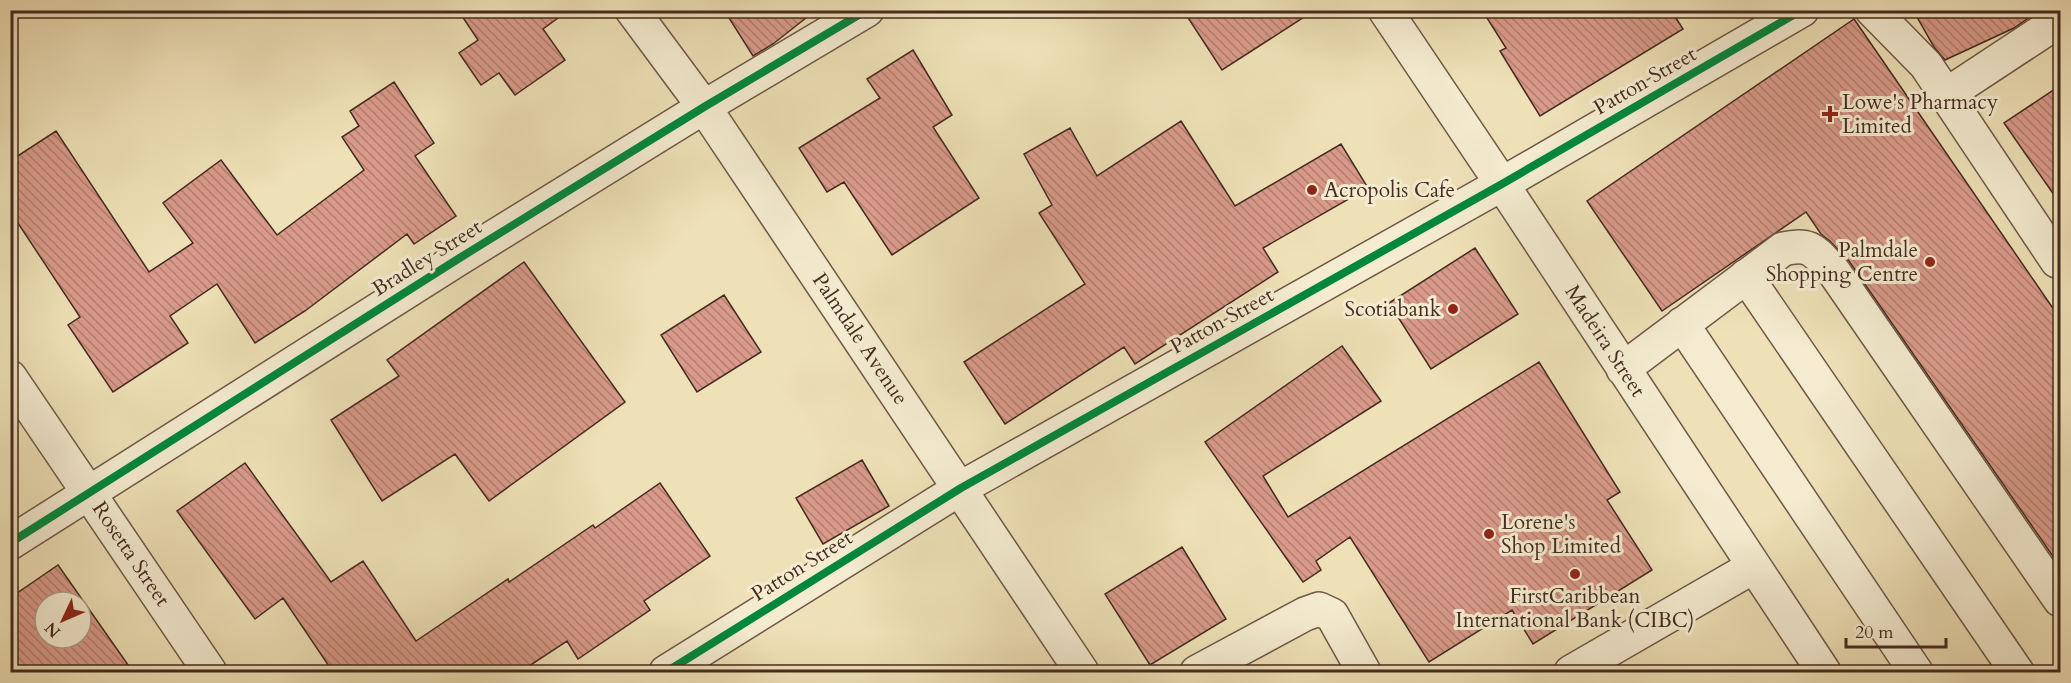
<svg xmlns="http://www.w3.org/2000/svg" width="2071" height="683" viewBox="0 0 2071 683" font-family="Cardo,serif">
<style>
.building{fill:url(#building-back-hatch);stroke:#442b21;stroke-width:1.5;fill-rule:evenodd}
.lines{fill:none;stroke-linecap:round;stroke-linejoin:round}
.minor-casing{stroke:#6e5846;stroke-width:36}
.minor{stroke:#f4ebd0;stroke-width:33}
.cycleway-casing{stroke:#f4ebd0;stroke-width:11}
.cycleway{stroke:#00873e;stroke-width:8}
.poi-dot{fill:#8f2418;stroke:#f4ebd0;stroke-width:2}
.labels{text-anchor:middle;dominant-baseline:central;stroke-width:6;stroke-linejoin:round;paint-order:stroke}
.street-label{font-size:21px;fill:#442b21;stroke:#f4ebd0}
.poi-label{font-size:21px;fill:#442b21;stroke:#f4ebd0;text-anchor:start}
</style>
<defs>
<pattern id="building-back-hatch" width="6" height="6" patternUnits="userSpaceOnUse" patternTransform="scale(1.5)"><rect width="6" height="6" fill="#d99a89"/><path d="M-1 5l2 2M0 0l6 6M5-1l2 2" fill="none" stroke="#b27e70"/></pattern>
</defs>
<rect width="100%" height="100%" fill="#eee0b7"/>
<filter id="stains"><feTurbulence type="fractalNoise" baseFrequency=".00333" numOctaves="4"/><feColorMatrix values="0 0 0 0 .2 0 0 0 0 .09 0 0 0 0 .02 0 0 0 .5 -.17"/></filter>
<radialGradient id="worn" r=".72"><stop offset=".6" stop-color="#630" stop-opacity="0"/><stop offset="1" stop-color="#630" stop-opacity=".3"/></radialGradient>
<path class="building" d="M 458,10 L 569,10 L 543,29 L 565,60 L 515,95 L 499,73 L 481,85 L 459,53 L 478,40 Z
M 724,10 L 816,10 L 773,44 L 753,56 Z
M 1183,10 L 1315,10 L 1222,70 Z
M 1482,10 L 1671,10 L 1683,29 L 1540,116 L 1500,51 L 1506,48 Z
M 1913,10 L 2040,10 L 2014,28 L 1945,60 L 1934,47 Z
M 1854,19 L 2061,320 L 2061,568 L 1849,261 L 1830,241 L 1821,234 L 1806,212 L 1662,311 L 1587,201 Z
M 913,50 L 952,115 L 933,127 L 979,198 L 892,255 L 844,182 L 827,192 L 799,148 L 880,98 L 867,79 Z
M 394,82 L 434,143 L 415,156 L 456,216 L 414,244 L 407,234 L 305,311 L 255,343 L 217,284 L 170,316 L 188,343 L 113,392 L 68,325 L 80,317 L 10,211 L 10,161 L 56,131 L 149,272 L 193,243 L 163,203 L 221,160 L 277,235 L 364,170 L 342,137 L 359,126 L 350,111 Z
M 2061,85 L 2061,205 L 2004,123 Z
M 1181,121 L 1235,206 L 1341,144 L 1368,188 L 1263,248 L 1278,272 L 1135,364 L 1124,347 L 1005,424 L 964,362 L 1085,284 L 1039,213 L 1052,205 L 1024,154 L 1070,128 L 1097,176 Z
M 1475,248 L 1518,314 L 1431,369 L 1389,303 Z
M 524,262 L 625,402 L 489,501 L 455,454 L 382,501 L 331,420 L 399,376 L 387,360 Z
M 724,295 L 761,352 L 697,392 L 661,335 Z
M 1342,346 L 1381,401 L 1263,476 L 1288,517 L 1539,362 L 1620,492 L 1607,500 L 1652,570 L 1533,644 L 1512,610 L 1429,662 L 1350,537 L 1316,561 L 1321,570 L 1303,582 L 1205,442 Z
M 862,460 L 889,506 L 823,544 L 796,498 Z
M 245,463 L 331,582 L 363,561 L 416,641 L 508,579 L 509,582 L 593,525 L 595,528 L 660,483 L 710,556 L 644,601 L 650,610 L 578,659 L 567,641 L 520,672 L 333,672 L 283,598 L 255,619 L 177,511 Z
M 1182,547 L 1226,619 L 1150,665 L 1105,594 Z
M 58,565 L 133,672 L 10,672 L 10,598 ZM 45,602 L 81,602 L 81,638 L 45,638 Z"/>
<g class="lines">
<defs>
<path id="minor" d="M 632,10 L 704,107 L 1082,672
M 1385,10 L 1502,184 L 1824,672
M 1872,10 L 1926,65 L 2057,261
M 1946,95 L 2060,20
M 1746,276 L 2017,672
M 1682,324 L 1916,672
M 1623,369 L 1783,249 C 1812,242 1815,252 1834,272 L 2060,600
M 10,377 L 210,672
M 10,543 L 458,259 L 704,107 L 867,10
M 666,672 L 961,488 L 1502,184 L 1802,10
M 1197,672 L 1305,614 L 1319,609 L 1332,615 L 1364,672
M 1571,672 L 1753,567"/>
</defs>
<use href="#minor" class="minor-casing"/>
<use href="#minor" class="minor"/>
<defs>
<path id="cycleway" d="M 10,543 L 458,259 L 704,107 L 867,10
M 666,672 L 961,488 L 1502,184 L 1802,10"/>
</defs>
<use href="#cycleway" class="cycleway-casing"/>
<use href="#cycleway" class="cycleway"/>
</g>
<g class="poi-dot">
<path d="M1827 105h6v6h6v6h-6v6h-6v-6h-6v-6h6z"/>
<circle cx="1312" cy="190" r="6"/>
<circle cx="1930" cy="262" r="6"/>
<circle cx="1453" cy="309" r="6"/>
<circle cx="1489" cy="534" r="6"/>
<circle cx="1575" cy="574" r="6"/>
</g>
<g class="labels">
<g class="street-label">
<text transform="translate(1645 81) rotate(-30)">Patton Street</text>
<text transform="translate(427 258) rotate(-32)">Bradley Street</text>
<text transform="translate(1222 321) rotate(-29)">Patton Street</text>
<text transform="translate(860 339) rotate(56)">Palmdale Avenue</text>
<text transform="translate(1605 341) rotate(57)">Madeira Street</text>
<text transform="translate(131 554) rotate(56)">Rosetta Street</text>
<text transform="translate(802 566) rotate(-32)">Patton Street</text>
</g>
<g class="poi-label">
<text x="1842" y="102">Lowe's Pharmacy<tspan x="1842" dy="24">Limited</tspan></text>
<text x="1324" y="190">Acropolis Cafe</text>
<text x="1918" y="250" text-anchor="end">Palmdale<tspan x="1918" dy="24">Shopping Centre</tspan></text>
<text x="1441" y="309" text-anchor="end">Scotiabank</text>
<text x="1501" y="522">Lorene's<tspan x="1501" dy="24">Shop Limited</tspan></text>
<text x="1575" y="596" text-anchor="middle">FirstCaribbean<tspan x="1575" dy="24">International Bank (CIBC)</tspan></text>
</g>
</g>
<rect width="2071" height="683" fill="none" stroke="#eee0b7" stroke-width="36"/>
<rect x="12" y="12" width="2047" height="659" fill="none" stroke="#442b21" stroke-width="3"/>
<rect x="18" y="18" width="2035" height="647" fill="none" stroke="#442b21" stroke-width="1.5"/>
<g transform="translate(63 620) rotate(226)"><circle r="28" fill="#f4ebd0" stroke="#ae9e8a" stroke-width="1.5"/>
<path d="M0-4.5L10 22L0 15L-10 22Z" fill="#8f2418"/>
<text y="-9" font-size="16" font-weight="bold" text-anchor="middle" fill="#442b21">N</text>
</g>
<path d="M1846 638v9h100v-9" fill="none" stroke="#442b21" stroke-width="3"/>
<text x="1855" y="638" font-size="18" fill="#442b21" stroke="#f4ebd0" stroke-width="4.5" paint-order="stroke">20 m</text>
<rect width="100%" height="100%" filter="url(#stains)"/>
<rect width="100%" height="100%" fill="url(#worn)"/>
</svg>
